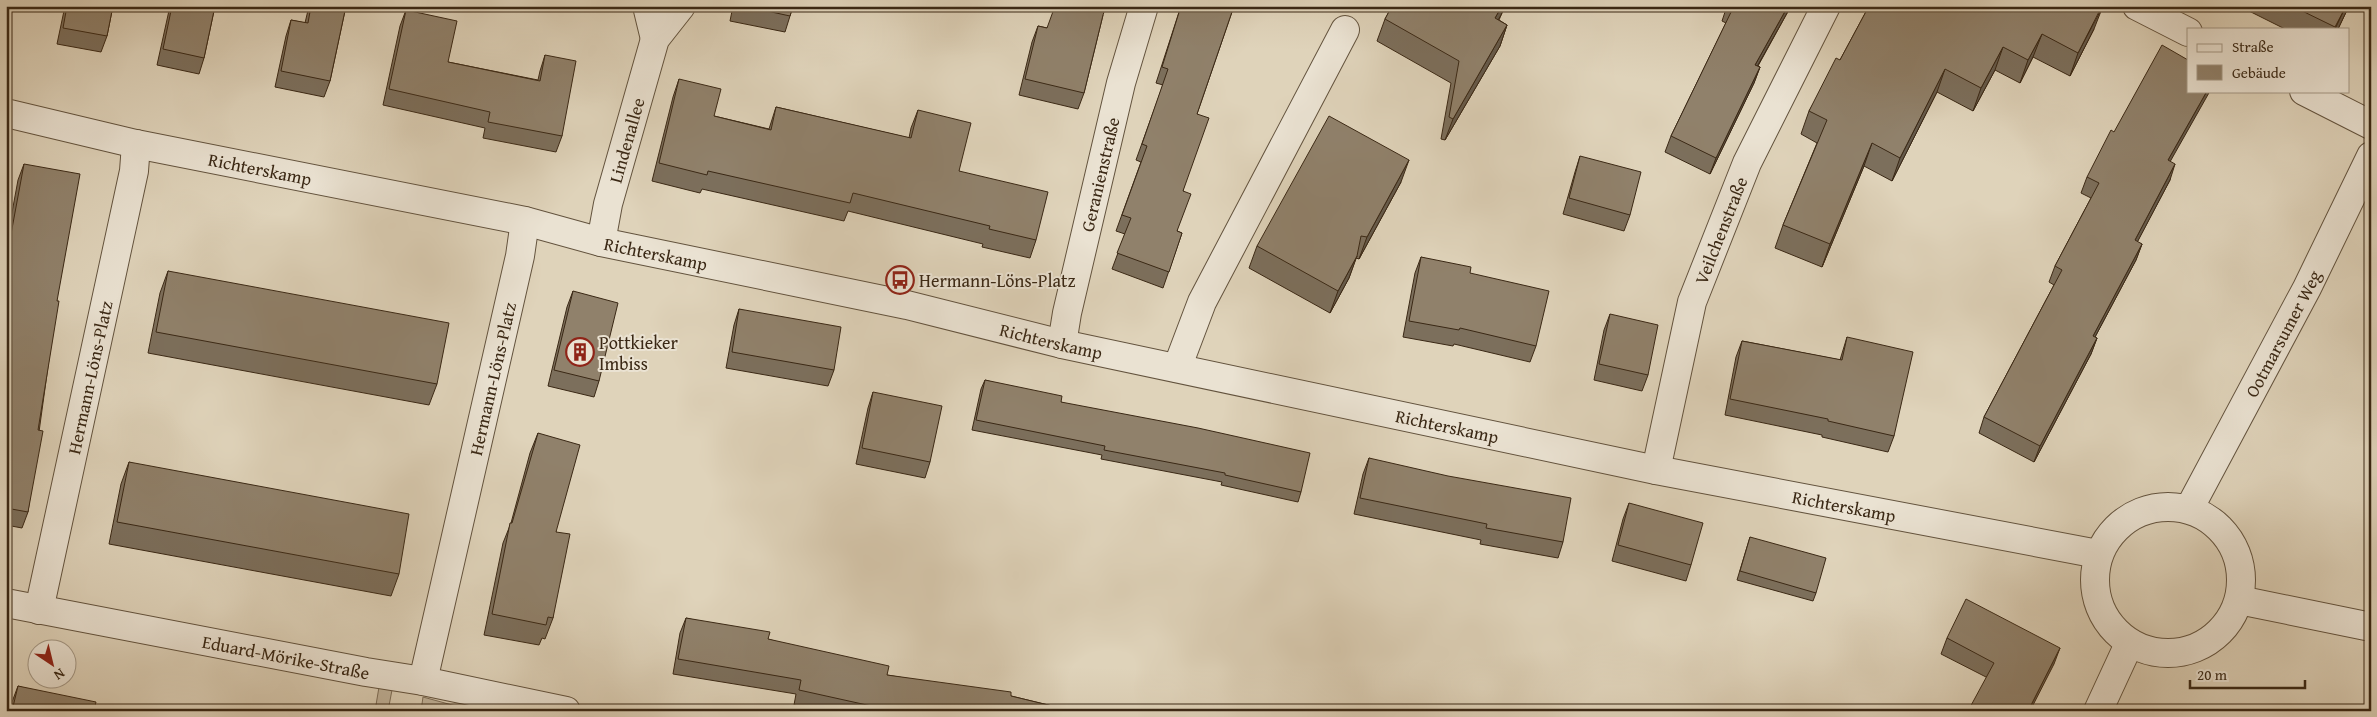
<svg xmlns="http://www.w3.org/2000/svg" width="2377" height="717" viewBox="0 0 2377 717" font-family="'Gentium Book Plus',serif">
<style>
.green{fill:#c3b69e;stroke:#7e6f5a}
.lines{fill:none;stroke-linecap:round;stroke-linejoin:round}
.minor-casing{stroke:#63533e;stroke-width:30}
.minor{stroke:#eae2d2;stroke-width:28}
.wall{fill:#7c6f5c;stroke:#3a2815}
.shaded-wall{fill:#655a4b;stroke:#3a2815}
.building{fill:#90816b;stroke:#3a2815}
.labels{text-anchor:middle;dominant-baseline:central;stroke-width:4;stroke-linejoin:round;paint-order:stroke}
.street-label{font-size:18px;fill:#3a2815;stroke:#eae2d2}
.poi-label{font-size:18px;fill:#3a2815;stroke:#eae2d2;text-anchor:start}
</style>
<rect width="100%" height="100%" fill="#dfd3ba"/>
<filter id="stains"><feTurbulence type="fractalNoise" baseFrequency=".004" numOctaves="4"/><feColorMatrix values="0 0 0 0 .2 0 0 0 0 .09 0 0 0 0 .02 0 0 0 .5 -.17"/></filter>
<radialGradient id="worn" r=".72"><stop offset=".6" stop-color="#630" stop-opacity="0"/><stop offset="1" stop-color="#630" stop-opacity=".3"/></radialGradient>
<path class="green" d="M 379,687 L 392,690 L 388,711 L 375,711 Z
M 423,697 L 474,711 L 421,711 Z"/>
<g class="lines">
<defs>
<g id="minor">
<path d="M 647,6 L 655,39"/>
<path d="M 2137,6 L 2188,32"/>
<path d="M 2304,91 L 2371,125"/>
<path id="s1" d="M 6,113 L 136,144 L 525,221 L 601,242 L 907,305 L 1062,344 L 1656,470 L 2098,554"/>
<path id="s2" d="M 601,242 L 608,204 L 655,39 L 681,6"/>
<path id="s3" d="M 1062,344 L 1067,313 L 1121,83 L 1144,6"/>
<path d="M 1177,368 L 1202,302 L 1345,30"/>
<path id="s4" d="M 1656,470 L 1692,302 L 1747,163 L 1826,6"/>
<circle cx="2168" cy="580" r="73"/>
<path id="s5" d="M 2189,509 L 2307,288 L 2371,156"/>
<path d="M 2239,600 L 2371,627"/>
<path id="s6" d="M 6,603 L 366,672 L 423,681 L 566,711"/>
<path id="s7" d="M 39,610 L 134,171 L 136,144"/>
<path id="s8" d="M 423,681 L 520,256 L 525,221"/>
<path d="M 2098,711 L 2129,644"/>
</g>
</defs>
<use href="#minor" class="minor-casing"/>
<use href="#minor" class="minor"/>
</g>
<path class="wall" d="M 65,6 L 113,6 L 107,36 L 101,52 L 57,44 Z
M 170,6 L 215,6 L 204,58 L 199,74 L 157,65 Z
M 309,6 L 346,6 L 330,81 L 324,97 L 275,87 L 286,36 L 291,20 L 305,23 Z
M 733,6 L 793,6 L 790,16 L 785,32 L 730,21 Z
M 1181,6 L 1234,6 L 1197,114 L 1183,191 L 1177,231 L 1182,233 L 1163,288 L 1112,269 L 1125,234 L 1116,231 L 1141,162 L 1136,160 L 1163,85 L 1156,83 Z
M 1392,6 L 1505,6 L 1499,20 L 1507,25 L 1500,46 L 1445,140 L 1441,139 L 1451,83 L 1377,41 L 1385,19 Z
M 1727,6 L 1791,6 L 1758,66 L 1760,67 L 1754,83 L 1710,174 L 1665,152 L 1671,136 L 1726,23 L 1722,21 Z
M 1869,6 L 2094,29 L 2070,76 L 2033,57 L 2020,83 L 1995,70 L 1973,111 L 1937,92 L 1892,181 L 1864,166 L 1822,267 L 1775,248 L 1783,225 L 1817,143 L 1801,134 L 1809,111 L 1840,60 Z
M 2239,6 L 2349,6 L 2338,29 L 2285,29 Z
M 406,10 L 448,62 L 538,80 L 540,71 L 545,55 L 562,136 L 556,152 L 483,138 L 485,128 L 383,105 L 400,26 Z
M 1103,15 L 1084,93 L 1078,109 L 1019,95 L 1032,42 L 1038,26 L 1047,28 Z
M 679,79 L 714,116 L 769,129 L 776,107 L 909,138 L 911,128 L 918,110 L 959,171 L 1036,240 L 1030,258 L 982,247 L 983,244 L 848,211 L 844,221 L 702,189 L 700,193 L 652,181 L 673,97 Z
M 1580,156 L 1630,215 L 1624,231 L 1563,214 L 1575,172 Z
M 2170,161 L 2170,180 L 2137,242 L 2142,244 L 2136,260 L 2095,337 L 2097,338 L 2091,354 L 2034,462 L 1979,433 L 1984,417 L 2054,285 L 2049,282 L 2055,266 L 2091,198 L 2081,193 L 2087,177 Z
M 24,164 L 57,301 L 28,512 L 22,528 L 6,525 L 6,245 L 18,180 Z
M 1401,182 L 1359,259 L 1356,258 L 1349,278 L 1330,313 L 1249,268 L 1257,246 Z
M 1421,257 L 1470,273 L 1536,346 L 1530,362 L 1454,344 L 1453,346 L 1403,337 L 1415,273 Z
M 168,271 L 437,384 L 429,405 L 148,353 L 160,293 Z
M 573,291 L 599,381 L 594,397 L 548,386 L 567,307 Z
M 739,309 L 834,370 L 828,386 L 726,368 L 734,325 Z
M 1610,314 L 1648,375 L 1642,391 L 1594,380 L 1604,330 Z
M 1847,337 L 1894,436 L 1888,452 L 1822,437 L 1822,435 L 1725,415 L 1736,357 L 1742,341 L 1840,360 Z
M 985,380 L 1061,402 L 1301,492 L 1298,502 L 1221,485 L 1222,482 L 1101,459 L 1102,455 L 972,430 L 981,389 Z
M 873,392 L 930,462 L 925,478 L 856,464 L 868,408 Z
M 538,433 L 556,532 L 553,618 L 545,639 L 542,638 L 539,645 L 484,635 L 503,543 L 511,523 L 530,453 Z
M 1369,458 L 1563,542 L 1558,558 L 1480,544 L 1481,540 L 1354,514 L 1363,474 Z
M 129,462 L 399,574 L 391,596 L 109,544 L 121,484 Z
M 1629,503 L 1691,565 L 1686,581 L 1612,561 L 1623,519 Z
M 1750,537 L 1816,593 L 1813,601 L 1737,580 Z
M 686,618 L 768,639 L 887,675 L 1011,696 L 1073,711 L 822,711 L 794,705 L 796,694 L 673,674 L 680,633 Z
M 1947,638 L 2054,664 L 1986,677 L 1941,654 Z
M 18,686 L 94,710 L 98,711 L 10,711 L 12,702 Z"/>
<path class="shaded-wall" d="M 1502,6 L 1505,6 L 1501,15 L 1487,39 L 1495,18 Z
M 1788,6 L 1791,6 L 1749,81 L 1755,65 Z
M 2103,6 L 2094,29 L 2070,76 L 2078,53 Z
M 2346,6 L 2349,6 L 2338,29 L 2335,29 Z
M 1507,25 L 1500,46 L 1445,140 L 1453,119 Z
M 2042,34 L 2033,57 L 2020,83 L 2028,60 Z
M 2003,47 L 1995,70 L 1973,111 L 1981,88 Z
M 1760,67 L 1754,83 L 1710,174 L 1716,158 Z
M 1945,69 L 1937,92 L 1892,181 L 1900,158 Z
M 2207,91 L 2210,91 L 2162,176 L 2168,160 Z
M 1872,143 L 1864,166 L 1822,267 L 1830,244 Z
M 1409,160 L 1401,182 L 1359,259 L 1367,237 Z
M 2175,164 L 2170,180 L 2130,256 L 2135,240 Z
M 2142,244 L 2136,260 L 2087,352 L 2093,336 Z
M 1357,256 L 1349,278 L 1330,313 L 1338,291 Z
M 2097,338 L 2091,354 L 2034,462 L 2040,446 Z
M 2060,648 L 2054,664 L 2030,711 L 2028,711 Z"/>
<path class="building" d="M 67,6 L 113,6 L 107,36 L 63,28 Z
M 172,6 L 215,6 L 204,58 L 163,49 Z
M 311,6 L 346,6 L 330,81 L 281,71 L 291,20 L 308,23 Z
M 744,6 L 793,6 L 790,16 Z
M 1055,6 L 1106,6 L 1103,15 L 1084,93 L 1025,79 L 1038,26 L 1047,28 Z
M 1181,6 L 1234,6 L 1197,114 L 1209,118 L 1183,191 L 1191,194 L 1177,231 L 1182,233 L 1169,272 L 1117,253 L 1131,218 L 1122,215 L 1147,146 L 1142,144 L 1168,69 L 1162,67 Z
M 1392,6 L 1502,6 L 1495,18 L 1507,25 L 1453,119 L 1449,117 L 1459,61 L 1385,19 Z
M 1731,6 L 1788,6 L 1755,65 L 1760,67 L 1716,158 L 1671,136 L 1733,8 Z
M 1869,6 L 2102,6 L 2078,53 L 2042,34 L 2028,60 L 2003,47 L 1981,88 L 1945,69 L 1900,158 L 1872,143 L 1830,244 L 1783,225 L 1827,120 L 1809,111 L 1836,58 L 1840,60 Z
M 2292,6 L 2346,6 L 2335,27 Z
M 406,10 L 457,21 L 448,62 L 540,81 L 545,55 L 576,61 L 562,136 L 488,122 L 490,112 L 389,89 Z
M 2162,45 L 2188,60 L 2188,91 L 2207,91 L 2168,160 L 2175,164 L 2135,240 L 2142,244 L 2093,336 L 2097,338 L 2040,446 L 1984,417 L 2062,270 L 2055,266 L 2099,183 L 2087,177 L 2111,130 L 2114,132 Z
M 679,79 L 721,89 L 714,116 L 771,130 L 776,107 L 911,138 L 918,110 L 971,123 L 959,171 L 1048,192 L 1036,240 L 989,229 L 990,226 L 853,193 L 850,203 L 708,171 L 707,175 L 659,163 Z
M 1329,116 L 1409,160 L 1367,237 L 1361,236 L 1357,256 L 1338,291 L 1257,246 Z
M 1580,156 L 1641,172 L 1630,215 L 1569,198 Z
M 24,164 L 80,174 L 57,301 L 59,301 L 38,430 L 43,431 L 28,512 L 6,508 L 6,261 Z
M 1421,257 L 1471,267 L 1470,273 L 1549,291 L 1536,346 L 1460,328 L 1459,330 L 1409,321 Z
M 168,271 L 449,323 L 437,384 L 156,332 Z
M 573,291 L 618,303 L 599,381 L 554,370 Z
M 739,309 L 841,327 L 834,370 L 732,352 Z
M 1610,314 L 1658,325 L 1648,375 L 1599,364 Z
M 1847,337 L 1913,352 L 1894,436 L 1828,421 L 1828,419 L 1730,399 L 1742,341 L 1842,360 Z
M 985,380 L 1062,396 L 1061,402 L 1198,428 L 1310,453 L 1301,492 L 1225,475 L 1225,473 L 1104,450 L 1105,446 L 976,420 Z
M 873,392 L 942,406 L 930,462 L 862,448 Z
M 538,433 L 580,445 L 556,532 L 570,534 L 553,618 L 548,617 L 546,625 L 492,614 L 510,523 L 512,523 Z
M 1369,458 L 1448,476 L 1571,498 L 1563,542 L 1486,528 L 1487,524 L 1360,498 Z
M 129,462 L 409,514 L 399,574 L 117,522 Z
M 1629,503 L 1703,523 L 1691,565 L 1618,545 Z
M 1750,537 L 1826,558 L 1816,593 L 1740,571 Z
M 1966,599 L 2060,648 L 2028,711 L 1968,711 L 1994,663 L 1947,638 Z
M 686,618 L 770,632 L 768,639 L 889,666 L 887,675 L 1011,692 L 1011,696 L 1073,711 L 894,711 L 799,690 L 801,680 L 678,659 Z
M 18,686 L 96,702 L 94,710 L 98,711 L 12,711 Z"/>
<defs>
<symbol id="bus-ring" viewBox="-11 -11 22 22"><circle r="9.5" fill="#eae2d2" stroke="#8f2418" stroke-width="1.5"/><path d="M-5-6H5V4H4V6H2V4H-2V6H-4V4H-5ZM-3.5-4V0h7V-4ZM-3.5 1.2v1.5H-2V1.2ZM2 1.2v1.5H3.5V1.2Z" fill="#8f2418"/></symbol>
<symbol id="building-ring" viewBox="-11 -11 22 22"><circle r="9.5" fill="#eae2d2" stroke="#8f2418" stroke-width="1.5"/><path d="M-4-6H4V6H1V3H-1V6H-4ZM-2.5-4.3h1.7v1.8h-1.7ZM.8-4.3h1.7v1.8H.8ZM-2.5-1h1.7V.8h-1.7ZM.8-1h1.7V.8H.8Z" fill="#8f2418"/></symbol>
</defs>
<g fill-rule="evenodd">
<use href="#bus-ring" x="884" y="264" width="32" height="32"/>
<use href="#building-ring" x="564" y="336" width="32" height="32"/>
</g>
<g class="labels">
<g class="street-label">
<text stroke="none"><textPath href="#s2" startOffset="105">Lindenallee</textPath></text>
<text stroke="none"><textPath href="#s1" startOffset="260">Richterskamp</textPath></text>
<text stroke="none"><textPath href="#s3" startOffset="174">Geranienstraße</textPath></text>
<text stroke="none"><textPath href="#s4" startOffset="249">Veilchenstraße</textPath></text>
<text stroke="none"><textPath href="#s1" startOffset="665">Richterskamp</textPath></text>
<text stroke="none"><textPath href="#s5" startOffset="199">Ootmarsumer Weg</textPath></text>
<text stroke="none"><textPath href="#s1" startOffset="1070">Richterskamp</textPath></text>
<text stroke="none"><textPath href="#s7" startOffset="238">Hermann-Löns-Platz</textPath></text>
<text stroke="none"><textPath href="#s8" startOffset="310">Hermann-Löns-Platz</textPath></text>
<text stroke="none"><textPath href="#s1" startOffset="1475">Richterskamp</textPath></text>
<text stroke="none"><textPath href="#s1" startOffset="1880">Richterskamp</textPath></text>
<text stroke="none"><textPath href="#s6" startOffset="285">Eduard-Mörike-Straße</textPath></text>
</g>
<g class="poi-label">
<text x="919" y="280">Hermann-Löns-Platz</text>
<text x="599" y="342">Pottkieker<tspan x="599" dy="21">Imbiss</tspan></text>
</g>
</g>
<rect width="2377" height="717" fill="none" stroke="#dfd3ba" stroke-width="25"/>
<rect x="8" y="8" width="2362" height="702" fill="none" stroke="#3a2815" stroke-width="2.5"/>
<rect x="12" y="12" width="2352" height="692" fill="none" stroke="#3a2815"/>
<rect x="2187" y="28" width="162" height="65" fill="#eae2d2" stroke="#a49886"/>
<rect x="2197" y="44" width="25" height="8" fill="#eae2d2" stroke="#a49886"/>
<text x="2232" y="52" font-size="15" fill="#3a2815">Straße</text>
<rect x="2197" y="65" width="25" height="15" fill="#90816b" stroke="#a49886"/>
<text x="2232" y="78" font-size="15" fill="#3a2815">Gebäude</text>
<g transform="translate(52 664) rotate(145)"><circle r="24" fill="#eae2d2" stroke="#a49886"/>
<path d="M0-4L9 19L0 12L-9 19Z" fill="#8f2418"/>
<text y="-8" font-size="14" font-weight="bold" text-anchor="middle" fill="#3a2815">N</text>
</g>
<path d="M2190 680v8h115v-8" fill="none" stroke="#3a2815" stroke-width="2.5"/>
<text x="2197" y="680" font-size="15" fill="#3a2815" stroke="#eae2d2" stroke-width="4" paint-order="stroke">20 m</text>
<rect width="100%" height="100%" filter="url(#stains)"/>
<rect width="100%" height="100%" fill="url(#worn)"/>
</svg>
